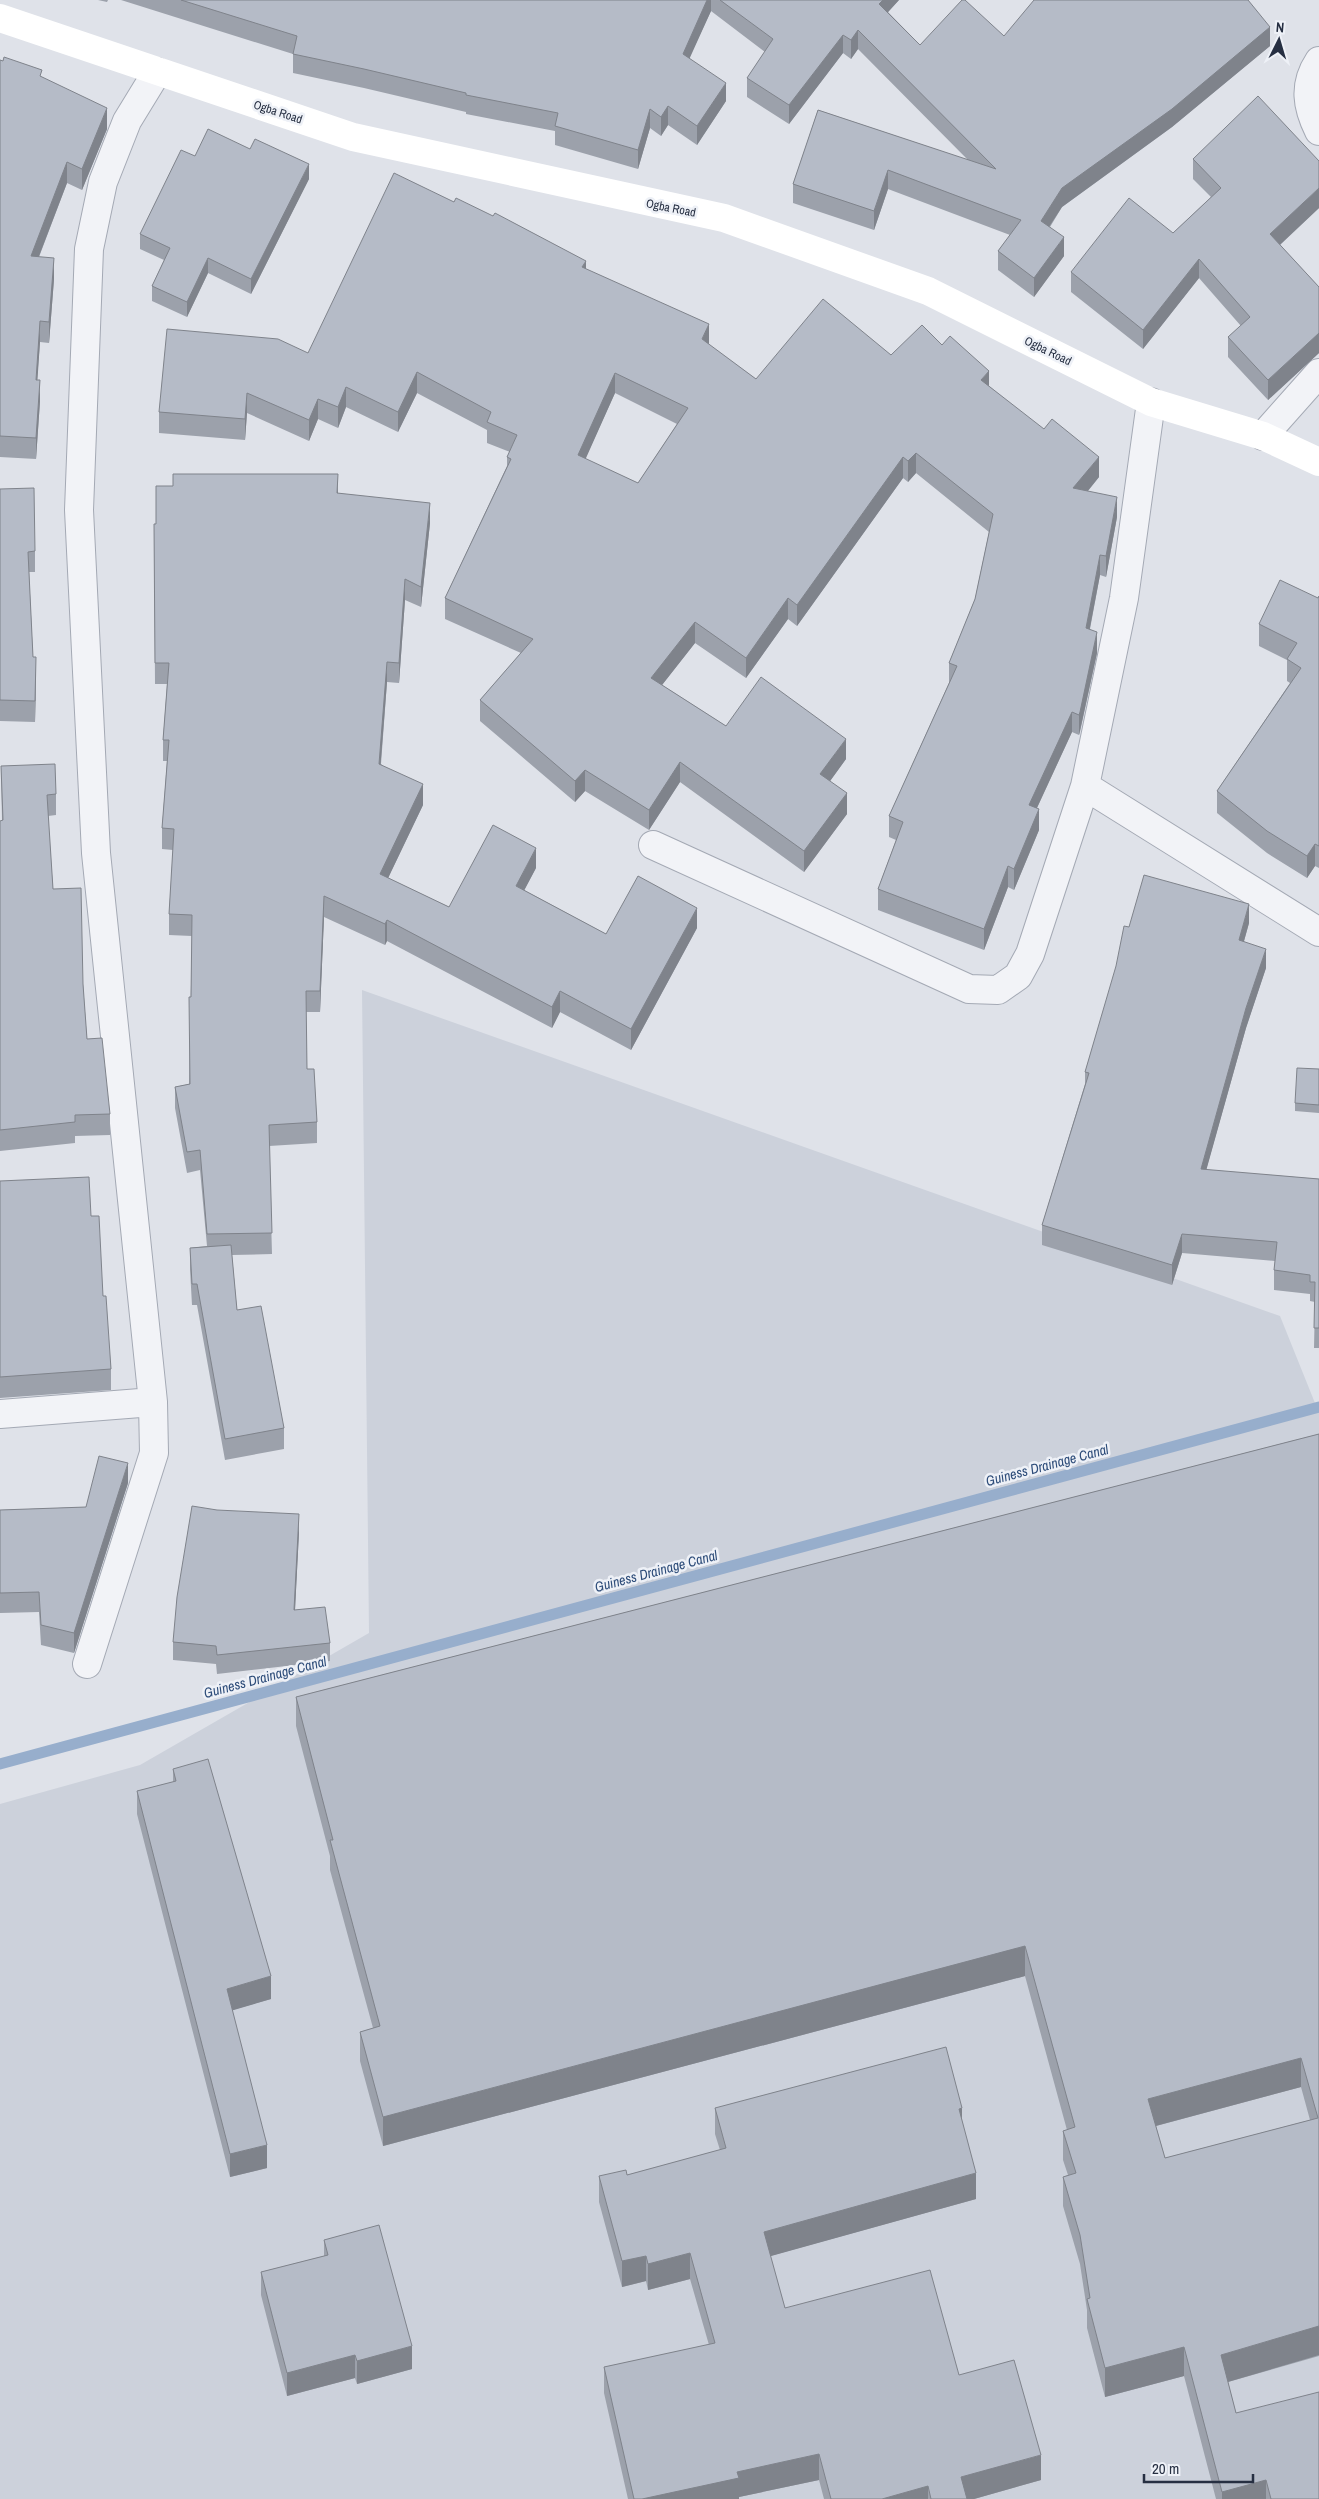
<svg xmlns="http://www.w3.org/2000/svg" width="1319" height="2499" viewBox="0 0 1319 2499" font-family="'Archivo Narrow',sans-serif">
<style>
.built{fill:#ccd1db}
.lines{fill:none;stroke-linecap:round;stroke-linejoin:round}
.stream{stroke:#97aecc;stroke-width:11}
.minor-casing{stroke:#a4a9b4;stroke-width:30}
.minor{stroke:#f2f3f7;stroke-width:28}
.secondary{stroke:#fff;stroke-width:28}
.wall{fill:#9ca1ab;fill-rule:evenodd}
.shaded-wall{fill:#7f838b}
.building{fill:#b5bbc7;stroke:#7f838b;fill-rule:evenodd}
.labels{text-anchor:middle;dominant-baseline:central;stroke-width:5;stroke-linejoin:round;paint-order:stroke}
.street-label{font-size:12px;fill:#262f42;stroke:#eef1f7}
.water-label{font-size:14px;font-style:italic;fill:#2d4c79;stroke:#eef1f7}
</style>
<rect width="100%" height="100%" fill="#dfe2e9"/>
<path class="built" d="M 362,990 L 1280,1316 L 1319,1413 L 1319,2499 L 0,2499 L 0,1804 L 140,1765 L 369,1633 Z"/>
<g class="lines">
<path class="stream" d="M 0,1764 L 1319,1407"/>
<defs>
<path id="minor" d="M 1319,61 C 1303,85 1307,107 1319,131
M 1263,436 L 1319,373
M 1085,786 L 1319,932
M 653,845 L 969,989 L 998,990 L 1018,976 L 1030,954 L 1085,786 L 1124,598 L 1151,402
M 0,1414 L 153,1402
M 87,1664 L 154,1453 L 153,1402 L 96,853 L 79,510 L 89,249 L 103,182 L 127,121 L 157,72"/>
</defs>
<use href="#minor" class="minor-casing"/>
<use href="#minor" class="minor"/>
<path class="secondary" d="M 0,18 L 353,137 L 724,218 L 928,291 L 1151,402 L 1263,436 L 1319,462"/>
</g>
<path class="wall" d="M 98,0 L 108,0 L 107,2 Z
M 121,0 L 899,0 L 888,12 L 920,45 L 1004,36 L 1270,46 L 1172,127 L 1062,207 L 1050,227 L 1064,256 L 1034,297 L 998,270 L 998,251 L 1010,235 L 888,189 L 874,230 L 793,203 L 793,184 L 818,110 L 968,160 L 858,49 L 851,59 L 843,53 L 789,124 L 747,97 L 747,78 L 765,52 L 711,11 L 689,58 L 726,101 L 697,145 L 668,125 L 661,136 L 650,128 L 638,169 L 555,145 L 555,131 L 466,114 L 466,112 L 364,88 L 293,73 L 293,54 Z
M 0,60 L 42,77 L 107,129 L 82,190 L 67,183 L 39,257 L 54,279 L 49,343 L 40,342 L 37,380 L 40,401 L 36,459 L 0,457 Z
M 195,156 L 309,179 L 251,294 L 208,273 L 187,317 L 152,301 L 152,286 L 164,260 L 140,249 L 140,234 Z
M 1193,159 L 1319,208 L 1280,245 L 1319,287 L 1319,353 L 1268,400 L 1228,357 L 1228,337 L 1241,326 L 1199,278 L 1143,349 L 1071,292 L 1071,272 L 1173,233 L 1211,197 L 1193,179 Z
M 586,269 L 709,345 L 756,379 L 942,345 L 989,386 L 1099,477 L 1088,491 L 1117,517 L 1106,577 L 1100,575 L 1090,629 L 1097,653 L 1080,732 L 1079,735 L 1072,732 L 1037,808 L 1039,830 L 1014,890 L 1008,887 L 984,950 L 878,910 L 878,889 L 896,840 L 889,837 L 889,816 L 949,683 L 949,663 L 975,599 L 989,532 L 916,473 L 908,482 L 903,478 L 797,626 L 788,619 L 746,678 L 695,643 L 662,685 L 726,726 L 846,759 L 830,781 L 847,814 L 804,872 L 680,782 L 649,830 L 585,791 L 575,802 L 480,721 L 480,700 L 521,653 L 445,619 L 445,598 L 507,466 L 507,457 L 510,452 L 487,443 L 487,430 L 417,393 L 398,432 L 346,407 L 338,428 L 318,419 L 309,441 L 247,413 L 245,440 L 159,433 L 159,412 L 308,353 ZM 615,393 L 677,424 L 638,483 L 585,459 Z
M 0,489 L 35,551 L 35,572 L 29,572 L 33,657 L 36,678 L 35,722 L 0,721 Z
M 338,493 L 430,523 L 421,607 L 405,600 L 399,683 L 387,682 L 381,764 L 423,805 L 388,878 L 449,907 L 536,868 L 524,890 L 606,934 L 697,928 L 631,1050 L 560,1012 L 552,1028 L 387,941 L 385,945 L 324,917 L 320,1012 L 306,1012 L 307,1069 L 317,1122 L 317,1143 L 269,1146 L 272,1254 L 232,1255 L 237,1310 L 284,1428 L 284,1449 L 225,1460 L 197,1305 L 192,1305 L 190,1269 L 190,1248 L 207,1246 L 200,1170 L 187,1173 L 175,1108 L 175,1087 L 189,1084 L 192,936 L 169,935 L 169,914 L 173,850 L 162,849 L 162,828 L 167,761 L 163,761 L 163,740 L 167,684 L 155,684 L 154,524 Z
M 1319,596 L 1319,868 L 1315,866 L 1307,878 L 1267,853 L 1217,813 L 1217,791 L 1290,683 L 1287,681 L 1287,660 L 1259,646 L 1259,624 L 1318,598 Z
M 1,766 L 56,794 L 56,815 L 48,816 L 53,889 L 83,984 L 87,1039 L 110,1114 L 110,1135 L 75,1136 L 75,1143 L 0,1151 L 0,821 L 2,821 Z
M 1249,923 L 1244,941 L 1266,968 L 1246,1028 L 1206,1170 L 1319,1179 L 1319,1348 L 1314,1348 L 1315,1302 L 1310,1301 L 1310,1294 L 1274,1290 L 1274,1270 L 1275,1261 L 1182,1253 L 1172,1285 L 1042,1245 L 1042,1225 L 1085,1084 L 1085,1072 L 1129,927 Z
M 1319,1069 L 1319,1113 L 1295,1111 L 1295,1103 Z
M 0,1181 L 91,1216 L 103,1296 L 111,1369 L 111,1390 L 0,1398 Z
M 1319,1434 L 1319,2356 L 1228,2382 L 1236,2413 L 1319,2499 L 1216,2499 L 1184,2376 L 1105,2397 L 1087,2328 L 1087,2310 L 1080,2264 L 1063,2206 L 1063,2177 L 1068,2175 L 1063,2160 L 1063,2131 L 1067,2130 L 1025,1976 L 383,2146 L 360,2061 L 360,2032 L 373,2028 L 330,1870 L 330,1856 L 296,1726 L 296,1697 ZM 1301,2087 L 1310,2120 L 1165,2158 L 1156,2126 Z
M 128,1483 L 74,1653 L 41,1645 L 39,1612 L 0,1613 L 0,1510 L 86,1507 Z
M 299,1532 L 295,1610 L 330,1643 L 330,1661 L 217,1674 L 216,1664 L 173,1660 L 173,1642 Z
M 173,1769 L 271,1999 L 232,2010 L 267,2168 L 230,2177 L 137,1814 L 137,1791 L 173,1782 Z
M 715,2108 L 962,2122 L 976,2199 L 770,2256 L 785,2308 L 959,2375 L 1041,2480 L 974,2499 L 824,2499 L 819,2480 L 739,2497 L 739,2499 L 628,2499 L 604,2393 L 604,2367 L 709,2345 L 690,2279 L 648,2290 L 646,2281 L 622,2287 L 599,2202 L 599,2176 L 627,2175 L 720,2150 L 715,2134 Z
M 324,2240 L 412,2369 L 357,2384 L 355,2378 L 287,2396 L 261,2295 L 261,2272 L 324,2256 Z"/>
<path class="shaded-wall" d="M 707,0 L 711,0 L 711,11 L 683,73 L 683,54 Z
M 883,0 L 899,0 L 879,22 L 879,4 Z
M 1270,27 L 1270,46 L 1172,127 L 1062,207 L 1041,239 L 1041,221 L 1062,188 Z
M 858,30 L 858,49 L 851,59 L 851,40 Z
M 843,35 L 843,53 L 789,124 L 789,105 Z
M 726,83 L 726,101 L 697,145 L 697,126 Z
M 668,106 L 668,125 L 661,136 L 661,117 Z
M 107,108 L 107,129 L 82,190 L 82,169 Z
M 650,109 L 650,128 L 638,169 L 638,150 Z
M 67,162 L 67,183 L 31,277 L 31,256 Z
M 309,164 L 309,179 L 251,294 L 251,279 Z
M 888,170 L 888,189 L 874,230 L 874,211 Z
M 1319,188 L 1319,208 L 1270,254 L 1270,234 Z
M 1064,237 L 1064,256 L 1034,297 L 1034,278 Z
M 54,258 L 54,279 L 49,343 L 49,322 Z
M 208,258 L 208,273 L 187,317 L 187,302 Z
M 1199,259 L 1199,278 L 1143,349 L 1143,330 Z
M 586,261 L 586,281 L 582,267 Z
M 40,321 L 40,342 L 36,401 L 36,380 Z
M 709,324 L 709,345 L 702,339 Z
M 1319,333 L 1319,353 L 1268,400 L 1268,380 Z
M 989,371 L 989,391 L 981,380 Z
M 417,372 L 417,393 L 398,432 L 398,412 Z
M 615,373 L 615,393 L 578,476 L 578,455 Z
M 40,380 L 40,401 L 36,459 L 36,438 Z
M 346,387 L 346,407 L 338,428 L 338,407 Z
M 247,393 L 247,413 L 245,440 L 245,419 Z
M 318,399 L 318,419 L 309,441 L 309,420 Z
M 916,453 L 916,473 L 908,482 L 908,461 Z
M 903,457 L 903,478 L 797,626 L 797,605 Z
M 1099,457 L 1099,477 L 1073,509 L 1073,488 Z
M 338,474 L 338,495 L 337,493 Z
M 1117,497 L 1117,517 L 1106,577 L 1106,556 Z
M 430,503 L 430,523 L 421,607 L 421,587 Z
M 1100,555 L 1100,575 L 1086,648 L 1086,628 Z
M 405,579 L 405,600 L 399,683 L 399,663 Z
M 788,598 L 788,619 L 746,678 L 746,658 Z
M 695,622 L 695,643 L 651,699 L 651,678 Z
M 1097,632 L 1097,653 L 1079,735 L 1079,715 Z
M 36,657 L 36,678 L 35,722 L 35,701 Z
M 387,662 L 387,682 L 379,784 L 379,764 Z
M 1072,712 L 1072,732 L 1029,825 L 1029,805 Z
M 846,739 L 846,759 L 820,795 L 820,774 Z
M 680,762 L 680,782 L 649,830 L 649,810 Z
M 585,770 L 585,791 L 575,802 L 575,781 Z
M 423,784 L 423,805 L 380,895 L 380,874 Z
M 847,793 L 847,814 L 804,872 L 804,851 Z
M 1039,809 L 1039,830 L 1014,890 L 1014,869 Z
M 1315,844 L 1315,866 L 1307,878 L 1307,856 Z
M 536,848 L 536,868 L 516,906 L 516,886 Z
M 1008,866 L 1008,887 L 984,950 L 984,929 Z
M 324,896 L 324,917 L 320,1012 L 320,991 Z
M 1249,904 L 1249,923 L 1239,959 L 1239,940 Z
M 697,908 L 697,928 L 631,1050 L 631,1029 Z
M 387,920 L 387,941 L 385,945 L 385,924 Z
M 1266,949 L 1266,968 L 1246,1028 L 1201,1189 L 1201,1169 L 1246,1008 Z
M 560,991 L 560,1012 L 552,1028 L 552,1007 Z
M 1182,1234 L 1182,1253 L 1172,1285 L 1172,1265 Z
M 128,1463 L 128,1483 L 74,1653 L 74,1633 Z
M 299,1514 L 299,1532 L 294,1629 L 294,1610 Z
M 1025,1946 L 1025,1976 L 383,2146 L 383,2117 Z
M 271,1976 L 271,1999 L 227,2012 L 227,1989 Z
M 1301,2058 L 1301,2087 L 1148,2128 L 1148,2099 Z
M 962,2108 L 962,2134 L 959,2109 Z
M 267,2145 L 267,2168 L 230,2177 L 230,2154 Z
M 976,2173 L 976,2199 L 764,2258 L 764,2232 Z
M 690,2253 L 690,2279 L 648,2290 L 648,2264 Z
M 646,2256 L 646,2281 L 622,2287 L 622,2261 Z
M 1319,2326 L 1319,2355 L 1221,2384 L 1221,2355 Z
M 412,2346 L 412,2369 L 357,2384 L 357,2361 Z
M 1184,2347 L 1184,2376 L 1105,2397 L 1105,2368 Z
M 355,2355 L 355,2378 L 287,2396 L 287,2373 Z
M 819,2454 L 819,2480 L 739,2497 L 739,2499 L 642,2499 L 737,2472 Z
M 1041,2455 L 1041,2480 L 974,2499 L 961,2499 L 961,2477 Z
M 1266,2480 L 1266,2499 L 1222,2499 L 1222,2492 Z
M 928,2486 L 928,2499 L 882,2499 Z"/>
<path class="building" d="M 181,0 L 707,0 L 683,54 L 726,83 L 697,126 L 668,106 L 661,117 L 650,109 L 638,150 L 555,126 L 558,113 L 466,95 L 466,93 L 364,69 L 293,54 L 297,36 Z
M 720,0 L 883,0 L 879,4 L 920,45 L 962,0 L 965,0 L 1004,36 L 1034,0 L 1248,0 L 1270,27 L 1172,109 L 1062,188 L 1041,221 L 1064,237 L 1034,278 L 998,251 L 1021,220 L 888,170 L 874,211 L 793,184 L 818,110 L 996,169 L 858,30 L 851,40 L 843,35 L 789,105 L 747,78 L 773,39 Z
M 4,57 L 42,70 L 40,76 L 107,108 L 82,169 L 67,162 L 31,256 L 54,258 L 49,322 L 40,321 L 36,380 L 40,380 L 36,438 L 0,436 L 0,60 L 3,61 Z
M 1258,96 L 1319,161 L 1319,188 L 1270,234 L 1319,287 L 1319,333 L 1268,380 L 1228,337 L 1250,317 L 1199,259 L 1143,330 L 1071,272 L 1129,198 L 1173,233 L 1221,188 L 1193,159 Z
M 208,129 L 250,149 L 255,139 L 309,164 L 251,279 L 208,258 L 187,302 L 152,286 L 170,248 L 140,234 L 181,150 L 195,156 Z
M 394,173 L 454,202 L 456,198 L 493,216 L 495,213 L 586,261 L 582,267 L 709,324 L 702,339 L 756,379 L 823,299 L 891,355 L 922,325 L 942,345 L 950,336 L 989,371 L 981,380 L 1044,429 L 1052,419 L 1099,457 L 1073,488 L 1117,497 L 1106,556 L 1100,555 L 1086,628 L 1097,632 L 1080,712 L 1079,715 L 1072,712 L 1029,805 L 1039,809 L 1014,869 L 1008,866 L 984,929 L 878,889 L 903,822 L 889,816 L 957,666 L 949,663 L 975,599 L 993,514 L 916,453 L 908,461 L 903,457 L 797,605 L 788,598 L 746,658 L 695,622 L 651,678 L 726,726 L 761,677 L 846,739 L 820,774 L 847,793 L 804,851 L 680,762 L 649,810 L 585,770 L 575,781 L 480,700 L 533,639 L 445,598 L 511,459 L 507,457 L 517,435 L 487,422 L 491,412 L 417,372 L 398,412 L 346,387 L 338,407 L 318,399 L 309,420 L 247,393 L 245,419 L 159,412 L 167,329 L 278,339 L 308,353 ZM 615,373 L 688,408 L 638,483 L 578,455 Z
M 173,474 L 338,474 L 337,493 L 430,503 L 421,587 L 405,579 L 399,663 L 387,662 L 379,764 L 423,784 L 380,874 L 449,907 L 493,825 L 536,848 L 516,886 L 606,934 L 638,876 L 697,908 L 631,1029 L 560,991 L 552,1007 L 387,920 L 385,924 L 324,896 L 320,991 L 306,991 L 307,1069 L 314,1069 L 317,1122 L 269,1125 L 272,1233 L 207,1234 L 200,1150 L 187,1152 L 175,1087 L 190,1084 L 189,997 L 191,997 L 192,915 L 169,914 L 174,829 L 162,828 L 169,740 L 163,740 L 169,663 L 155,663 L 154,524 L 156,524 L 156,486 L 173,486 Z
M 34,488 L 35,551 L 28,552 L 33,657 L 36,657 L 35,701 L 0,700 L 0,489 Z
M 1280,580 L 1318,598 L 1319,596 L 1319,846 L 1315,844 L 1307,856 L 1267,831 L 1217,791 L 1301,668 L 1287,659 L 1297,643 L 1259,624 Z
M 55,764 L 56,794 L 47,795 L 53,889 L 81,888 L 83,984 L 87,1039 L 102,1038 L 110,1114 L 75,1115 L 75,1122 L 0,1130 L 0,821 L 3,820 L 1,766 Z
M 1144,875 L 1249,904 L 1239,940 L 1266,949 L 1246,1008 L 1201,1169 L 1319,1179 L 1319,1328 L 1314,1328 L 1315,1282 L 1310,1282 L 1310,1275 L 1274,1270 L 1277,1242 L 1182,1234 L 1172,1265 L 1042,1225 L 1089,1073 L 1085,1072 L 1116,966 L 1124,926 L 1129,927 Z
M 1297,1068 L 1319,1069 L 1319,1105 L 1295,1103 Z
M 89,1177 L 91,1216 L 99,1216 L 103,1296 L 106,1296 L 111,1369 L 0,1377 L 0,1181 Z
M 231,1245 L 237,1310 L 261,1306 L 284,1428 L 225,1439 L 197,1284 L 192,1284 L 190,1248 Z
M 1319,1434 L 1319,2326 L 1221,2355 L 1236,2413 L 1319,2392 L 1319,2499 L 1271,2499 L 1266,2480 L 1222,2492 L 1184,2347 L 1105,2368 L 1087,2299 L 1090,2298 L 1080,2235 L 1063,2177 L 1076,2173 L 1063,2131 L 1075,2127 L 1025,1946 L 383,2117 L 360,2032 L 380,2026 L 330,1840 L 333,1840 L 296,1697 ZM 1301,2058 L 1318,2118 L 1165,2158 L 1148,2099 Z
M 99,1456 L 128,1463 L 74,1633 L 41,1625 L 39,1592 L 0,1593 L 0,1510 L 86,1507 Z
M 192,1506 L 217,1510 L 299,1514 L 294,1610 L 325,1607 L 330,1643 L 217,1655 L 216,1646 L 173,1642 L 177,1597 Z
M 208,1759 L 271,1976 L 227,1989 L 267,2145 L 230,2154 L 137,1791 L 176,1781 L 173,1769 Z
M 946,2047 L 962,2108 L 959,2109 L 976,2173 L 764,2232 L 785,2308 L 930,2270 L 959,2375 L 1014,2360 L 1041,2455 L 961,2477 L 967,2499 L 931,2499 L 928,2486 L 882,2499 L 831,2499 L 819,2454 L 737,2472 L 739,2478 L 642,2499 L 634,2499 L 604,2367 L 715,2343 L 690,2253 L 648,2264 L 646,2256 L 622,2261 L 599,2176 L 626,2170 L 627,2175 L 726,2148 L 715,2108 Z
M 379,2225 L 412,2346 L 357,2361 L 355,2355 L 287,2373 L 261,2272 L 328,2255 L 324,2240 Z"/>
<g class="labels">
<g class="street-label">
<text transform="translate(278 112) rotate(18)">Ogba Road</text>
<text transform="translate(671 208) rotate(11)">Ogba Road</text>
<text transform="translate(1048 351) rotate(26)">Ogba Road</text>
</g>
<g class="water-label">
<text transform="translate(1047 1465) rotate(-15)">Guiness Drainage Canal</text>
<text transform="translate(656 1571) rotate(-15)">Guiness Drainage Canal</text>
<text transform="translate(265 1677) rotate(-15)">Guiness Drainage Canal</text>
</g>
</g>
<g transform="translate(1279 40) rotate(5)" stroke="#eef1f7" stroke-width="4" paint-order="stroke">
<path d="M0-4L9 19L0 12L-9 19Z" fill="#262f42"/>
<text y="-8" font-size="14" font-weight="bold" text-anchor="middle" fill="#262f42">N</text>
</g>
<path d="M1144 2474v8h109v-8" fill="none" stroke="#262f42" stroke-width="2.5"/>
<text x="1152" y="2474" font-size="15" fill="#262f42" stroke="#eef1f7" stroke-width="4" paint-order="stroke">20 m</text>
</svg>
